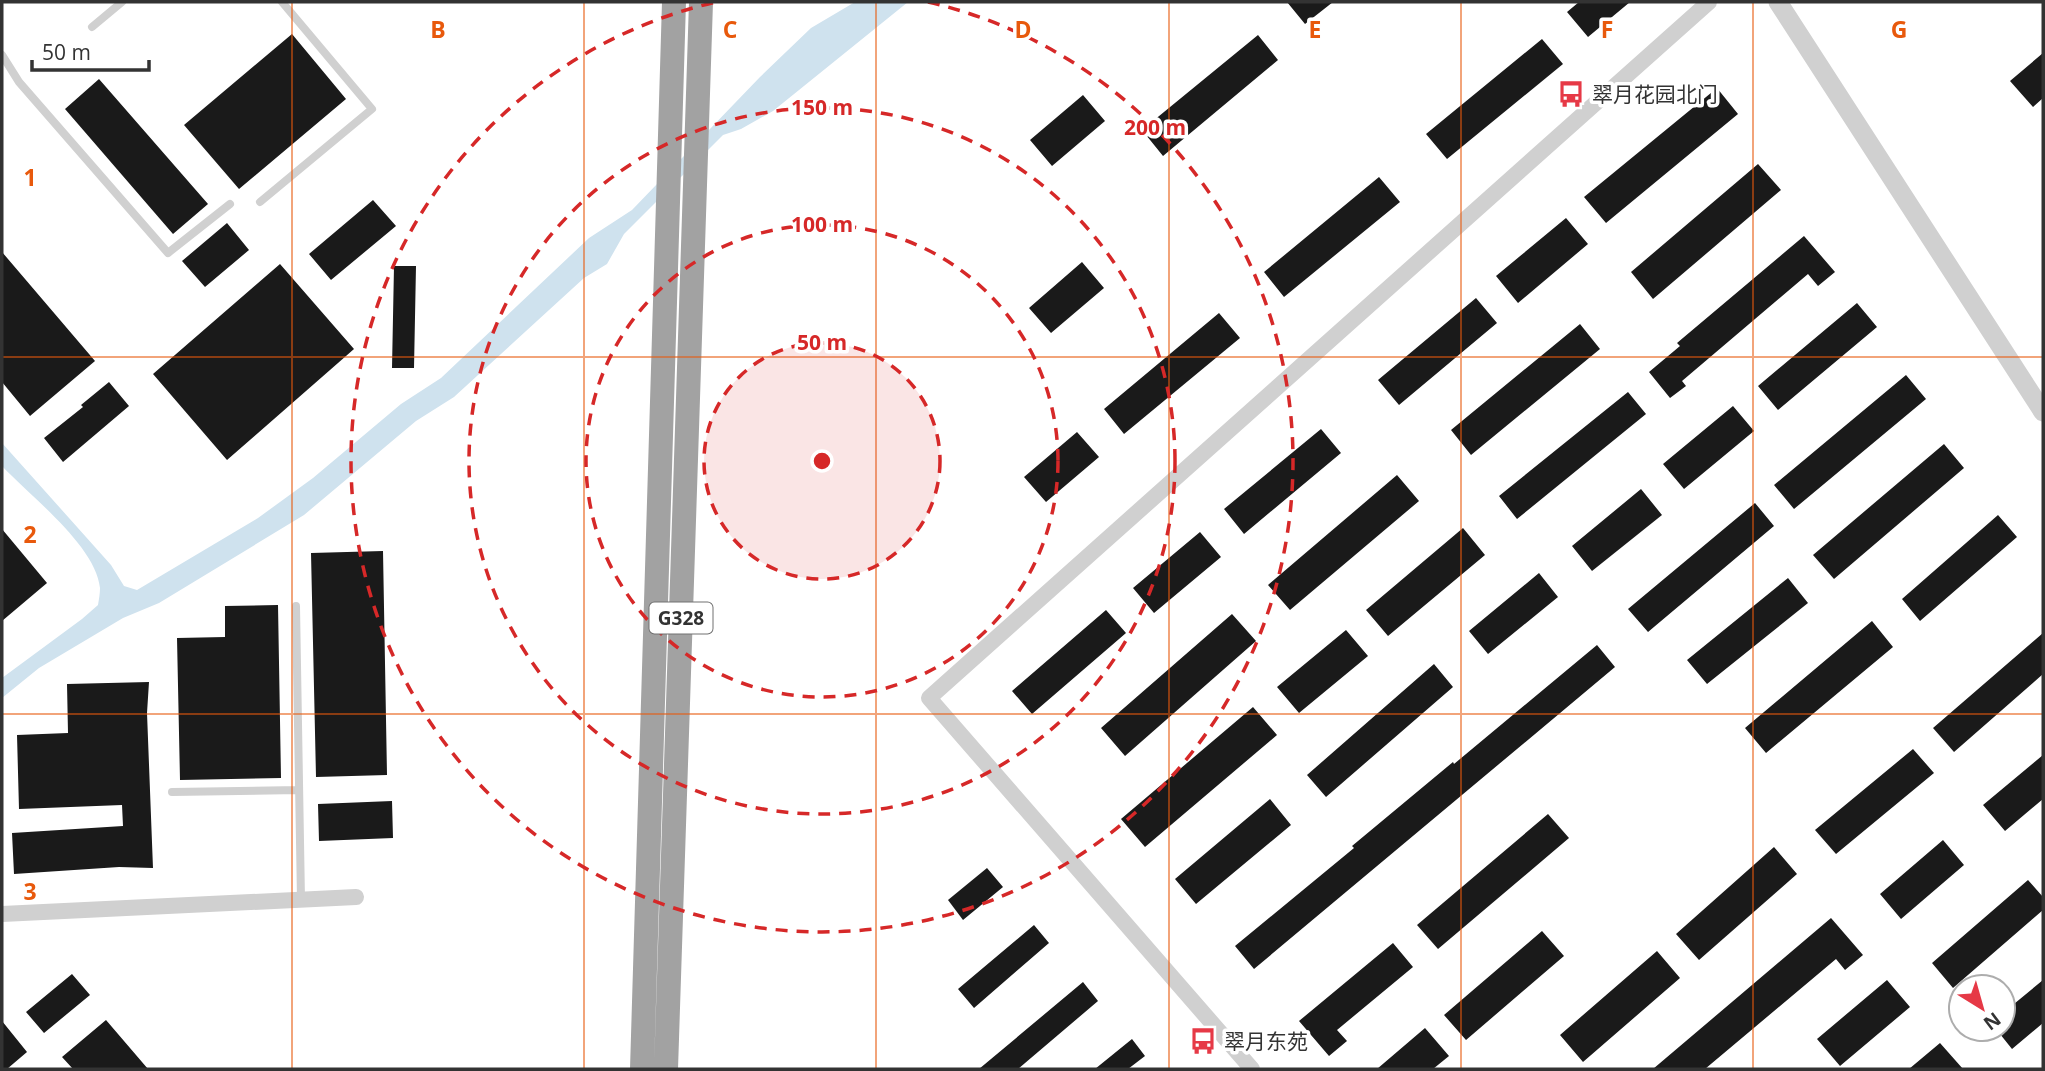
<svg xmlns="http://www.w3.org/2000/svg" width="2045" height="1071" viewBox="0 0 2045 1071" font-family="'Open Sans','Noto Sans SC',sans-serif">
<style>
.water{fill:#cfe2ee}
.building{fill:#1a1a1a}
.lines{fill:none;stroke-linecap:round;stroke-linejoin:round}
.service{stroke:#d0d0d0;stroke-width:8}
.minor{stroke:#d0d0d0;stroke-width:16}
.tertiary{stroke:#d0d0d0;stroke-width:19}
.trunk{stroke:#a2a2a2;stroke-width:24}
.grid{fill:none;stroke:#e8590c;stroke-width:2;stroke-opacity:0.55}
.ring{fill:none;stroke:#d62828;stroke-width:3.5;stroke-dasharray:12 9}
.labels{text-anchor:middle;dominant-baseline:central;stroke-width:7;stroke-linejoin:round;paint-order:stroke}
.shield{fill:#fff;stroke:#707070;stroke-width:2}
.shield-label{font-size:19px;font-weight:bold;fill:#333}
.poi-label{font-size:21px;fill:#333;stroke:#fff;text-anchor:start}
.grid-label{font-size:23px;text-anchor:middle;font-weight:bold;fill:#e8590c;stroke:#fff;stroke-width:7;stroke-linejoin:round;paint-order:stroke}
.centre{fill:#d62828;stroke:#fff;stroke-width:3.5}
.ring-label{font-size:21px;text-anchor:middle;font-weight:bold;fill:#d62828;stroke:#fff;stroke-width:7;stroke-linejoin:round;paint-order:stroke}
</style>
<rect width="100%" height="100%" fill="#fff"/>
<path class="water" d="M 855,2 L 908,2 L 773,111 L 741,129 L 723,135 L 624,234 L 607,264 L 584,278 L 454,397 L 416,421 L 304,515 L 159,603 L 123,618 L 39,668 L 2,698 L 2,678 L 82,619 L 98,605 C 99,599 100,593 100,588 C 96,546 30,496 2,466 L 2,443 L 111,565 L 124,586 L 137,590 L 258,518 L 313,478 L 401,404 L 441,378 L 589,238 L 632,210 L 760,77 L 811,28 Z"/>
<path class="building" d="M 1287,2 L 1333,2 L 1305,24 Z
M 1579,2 L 1630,2 L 1588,37 L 1567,12 Z
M 292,34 L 346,99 L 239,189 L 184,125 Z
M 1258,35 L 1278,60 L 1163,156 L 1142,130 Z
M 1542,39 L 1563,64 L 1447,159 L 1426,134 Z
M 2043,53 L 2043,98 L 2033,107 L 2010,81 Z
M 99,79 L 208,204 L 173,234 L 65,109 Z
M 1717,88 L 1738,114 L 1606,223 L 1584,197 Z
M 1083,95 L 1105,121 L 1052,166 L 1030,140 Z
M 1758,164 L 1781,190 L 1653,299 L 1631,272 Z
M 1379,177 L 1400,202 L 1284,297 L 1264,272 Z
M 373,200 L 396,226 L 331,280 L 309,254 Z
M 1566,218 L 1588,244 L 1518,303 L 1496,276 Z
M 227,223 L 249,250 L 205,287 L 182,261 Z
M 1804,236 L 1835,272 L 1818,286 L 1808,274 L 1682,381 L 1686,386 L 1670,398 L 1649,372 L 1680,346 L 1677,343 Z
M 2,252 L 95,361 L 30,416 L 2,382 Z
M 1082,262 L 1104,288 L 1051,333 L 1029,308 Z
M 280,264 L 354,349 L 227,460 L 153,374 Z
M 394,266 L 416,266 L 414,368 L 392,368 Z
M 1476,298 L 1497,323 L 1399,405 L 1378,380 Z
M 1857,303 L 1877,327 L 1778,410 L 1758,386 Z
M 1219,313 L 1240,338 L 1124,434 L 1104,409 Z
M 1580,324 L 1600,349 L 1471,455 L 1451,430 Z
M 1906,375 L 1926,399 L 1794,509 L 1774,485 Z
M 109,382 L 129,406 L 63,462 L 44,438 L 83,407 L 81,405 Z
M 1628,392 L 1646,414 L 1517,519 L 1499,496 Z
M 1733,406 L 1754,431 L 1684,489 L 1663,464 Z
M 1321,429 L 1341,453 L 1244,534 L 1224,509 Z
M 1077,432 L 1099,457 L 1046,502 L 1024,477 Z
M 1944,444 L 1964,468 L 1834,579 L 1813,555 Z
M 1397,475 L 1419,501 L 1290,610 L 1268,585 Z
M 1641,489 L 1662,515 L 1592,571 L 1572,546 Z
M 1755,503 L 1774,526 L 1648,632 L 1628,609 Z
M 1998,515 L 2017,537 L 1920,621 L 1902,599 Z
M 1463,528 L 1485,555 L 1388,636 L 1366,610 Z
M 2,529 L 47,583 L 2,621 Z
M 1200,532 L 1221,557 L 1154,613 L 1133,588 Z
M 383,551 L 387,775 L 316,777 L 311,553 Z
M 1539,573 L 1558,597 L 1488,654 L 1469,631 Z
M 1788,578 L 1808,603 L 1707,684 L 1687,660 Z
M 278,605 L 281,778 L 180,780 L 177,638 L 225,637 L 225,606 Z
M 1106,610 L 1126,633 L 1032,714 L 1012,691 Z
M 1232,614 L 1256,641 L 1125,756 L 1101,728 Z
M 1872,621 L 1893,647 L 1766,753 L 1745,728 Z
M 1346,630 L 1368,656 L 1299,713 L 1277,687 Z
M 2043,633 L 2043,674 L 1954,752 L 1933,728 Z
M 1597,645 L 1615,667 L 1254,969 L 1235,946 L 1354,848 L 1352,846 L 1453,762 L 1454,764 Z
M 1434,664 L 1453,687 L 1326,797 L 1307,775 Z
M 149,682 L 147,713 L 153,868 L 119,867 L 14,874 L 12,833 L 123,826 L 122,805 L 19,809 L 17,735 L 68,733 L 67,684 Z
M 1253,707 L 1277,735 L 1145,847 L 1121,819 Z
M 1913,749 L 1934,773 L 1836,854 L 1815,830 Z
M 2043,755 L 2043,799 L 2005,831 L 1983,805 Z
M 1270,799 L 1291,825 L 1196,904 L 1175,879 Z
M 392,801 L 393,838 L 319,841 L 318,804 Z
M 1548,814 L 1569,838 L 1438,949 L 1417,925 Z
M 1943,840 L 1964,865 L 1901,919 L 1880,894 Z
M 1774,847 L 1797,874 L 1699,960 L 1676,934 Z
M 987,868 L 1003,887 L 963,920 L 948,900 Z
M 2028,880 L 2043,897 L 2043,910 L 1953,988 L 1932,963 Z
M 1831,918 L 1863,955 L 1845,970 L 1836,959 L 1705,1069 L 1653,1069 Z
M 1034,925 L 1049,943 L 974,1008 L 958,989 Z
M 1542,931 L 1564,956 L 1466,1040 L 1444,1015 Z
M 1393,943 L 1413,967 L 1337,1030 L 1347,1041 L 1329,1056 L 1299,1021 Z
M 1657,951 L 1680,978 L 1583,1062 L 1560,1035 Z
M 72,974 L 90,995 L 44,1033 L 26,1012 Z
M 1887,980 L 1910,1007 L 1840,1066 L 1817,1039 Z
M 2043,980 L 2043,1023 L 2012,1049 L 1996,1029 L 2003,1029 L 2003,1013 Z
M 1083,982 L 1098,1001 L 1018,1069 L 979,1069 Z
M 106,1020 L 148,1069 L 73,1069 L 62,1057 Z
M 2,1021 L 27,1052 L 7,1069 L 2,1069 Z
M 1425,1028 L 1449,1056 L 1433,1069 L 1377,1069 Z
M 1132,1039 L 1145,1056 L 1128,1069 L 1095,1069 Z
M 1940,1043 L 1963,1069 L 1909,1069 Z"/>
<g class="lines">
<path class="service" d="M 92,27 L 122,2
M 2,55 L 19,82 L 168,253 L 230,204
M 260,202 L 372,109 L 282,2
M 296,606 L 301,900
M 172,792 L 299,790"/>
<path class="minor" d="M 2,914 L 356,897
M 1252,1069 L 929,698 L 1709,2"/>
<path class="tertiary" d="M 1778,2 L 2043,412"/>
<path class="trunk" d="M 642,1069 L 674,2
M 666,1069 L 701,2"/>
</g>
<path class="grid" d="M 292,2 L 292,1069M 584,2 L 584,1069M 876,2 L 876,1069M 1169,2 L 1169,1069M 1461,2 L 1461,1069M 1753,2 L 1753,1069M 2,357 L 2043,357M 2,714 L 2043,714"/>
<circle cx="822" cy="461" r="118" fill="#d62828" fill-opacity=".12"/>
<g class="ring">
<circle cx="822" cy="461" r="118"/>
<circle cx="822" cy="461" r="236"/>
<circle cx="822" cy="461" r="353"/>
<path d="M928 2A471 471 0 1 1 716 2"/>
</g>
<defs>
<symbol id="bus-bare" viewBox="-9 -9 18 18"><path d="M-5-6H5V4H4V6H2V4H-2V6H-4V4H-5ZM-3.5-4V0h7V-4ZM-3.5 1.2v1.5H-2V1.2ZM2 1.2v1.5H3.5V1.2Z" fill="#e63946" stroke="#fff" stroke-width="2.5" paint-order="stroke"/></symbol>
</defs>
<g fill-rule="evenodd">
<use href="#bus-bare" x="1552" y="75" width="38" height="38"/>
<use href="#bus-bare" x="1184" y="1022" width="38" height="38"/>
</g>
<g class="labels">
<rect class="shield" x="649.5" y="602.5" width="63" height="31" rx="5"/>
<g class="shield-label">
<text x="681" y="618">G328</text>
</g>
<g class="poi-label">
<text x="1592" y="94">翠月花园北门</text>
<text x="1224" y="1041">翠月东苑</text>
</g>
</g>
<g class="grid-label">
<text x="438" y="38">B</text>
<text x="730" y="38">C</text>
<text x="1023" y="38">D</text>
<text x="1315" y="38">E</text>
<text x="1607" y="38">F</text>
<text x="1899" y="38">G</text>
<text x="30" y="186">1</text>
<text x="30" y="543">2</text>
<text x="30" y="900">3</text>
</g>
<circle cx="822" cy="461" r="10" class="centre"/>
<g class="ring-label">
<text x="822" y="115">150 m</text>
<text x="1155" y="135">200 m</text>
<text x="822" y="232">100 m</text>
<text x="822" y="350">50 m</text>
</g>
<rect width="2045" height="1071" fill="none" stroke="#333333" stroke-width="7"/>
<g transform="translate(1982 1008) rotate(143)"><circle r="33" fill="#ffffff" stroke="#adadad" stroke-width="2"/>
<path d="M0-5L12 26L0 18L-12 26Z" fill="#e63946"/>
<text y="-10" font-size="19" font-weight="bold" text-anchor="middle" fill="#333333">N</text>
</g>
<path d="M32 60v10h117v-10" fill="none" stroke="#333333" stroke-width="3.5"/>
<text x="42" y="60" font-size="21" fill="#333333" stroke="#ffffff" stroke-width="5" paint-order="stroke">50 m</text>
</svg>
